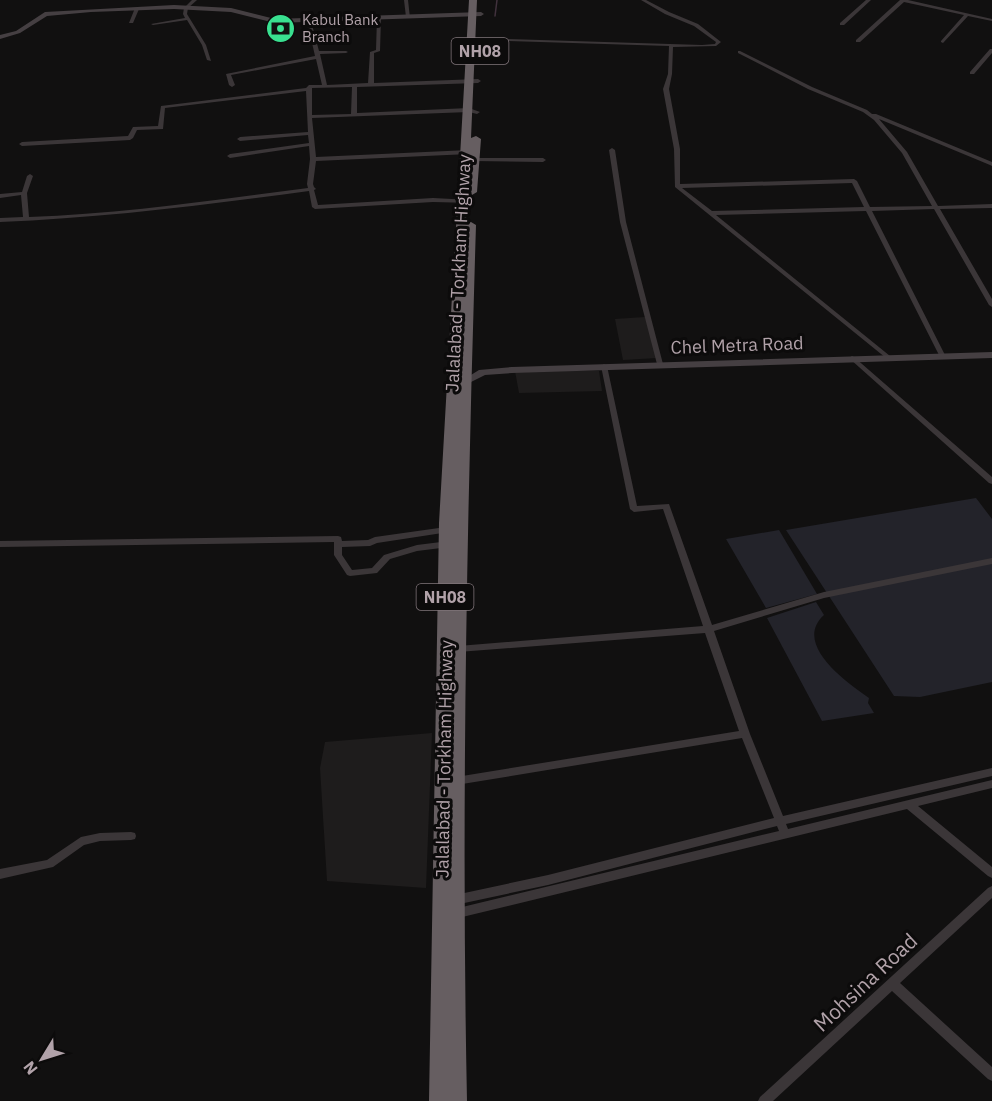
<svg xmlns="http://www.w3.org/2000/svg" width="992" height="1101" viewBox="0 0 992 1101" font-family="'IBM Plex Sans',sans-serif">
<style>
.built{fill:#1e1c1c}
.green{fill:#23232a}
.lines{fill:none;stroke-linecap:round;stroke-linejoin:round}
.stream{stroke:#41323d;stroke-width:1.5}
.street{fill:#3b3638;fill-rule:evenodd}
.secondary{fill:#453f42;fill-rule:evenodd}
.highway{fill:#665e61;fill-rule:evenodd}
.labels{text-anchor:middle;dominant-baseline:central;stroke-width:6;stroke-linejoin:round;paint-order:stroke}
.far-poi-label{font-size:15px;fill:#b1a2a9;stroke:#0c0b0b;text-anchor:start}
.shield{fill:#0c0b0b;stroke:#80757a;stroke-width:1.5}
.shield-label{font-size:16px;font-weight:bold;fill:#b1a2a9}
.street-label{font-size:18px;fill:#b1a2a9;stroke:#0c0b0b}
.near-street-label{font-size:21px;fill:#b1a2a9;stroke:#0c0b0b}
</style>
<rect width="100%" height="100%" fill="#111010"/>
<path class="built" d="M 645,317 L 657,358 L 623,360 L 615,319 Z
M 515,371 L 599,371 L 602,391 L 519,393 Z
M 432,733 L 426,888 L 327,881 L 320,768 L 325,742 Z"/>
<path class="green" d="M 976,498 L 992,519 L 992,682 L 920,697 L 894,696 L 786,530 Z
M 779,530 L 817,594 L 766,608 L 726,539 Z
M 816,602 L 824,615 C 792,644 847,683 869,698 L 868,703 L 874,713 L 822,721 L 767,618 Z"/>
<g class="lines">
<path class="stream" d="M 495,16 L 497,0"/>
<path class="street" d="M 192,0 L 197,0 L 188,8 L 187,14 L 206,45 L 211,61 L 207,60 L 202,45 L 187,20 L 153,25 L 151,24 L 185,18 L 183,14 L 184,8 Z
M 404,0 L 408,0 L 410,18 L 406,17 Z
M 641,0 L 646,0 L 669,12 L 698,24 L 721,42 L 716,46 L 673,47 L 672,74 L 669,89 L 680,149 L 680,184 L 854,179 L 857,181 L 870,207 L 932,206 L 902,153 L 874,120 L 863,112 L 808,89 L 738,53 L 738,51 L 740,51 L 812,87 L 867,110 L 872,114 L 876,114 L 992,162 L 992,166 L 990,165 L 879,119 L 907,152 L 938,206 L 992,204 L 992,208 L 940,209 L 992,299 L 992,307 L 989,305 L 934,209 L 872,211 L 945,355 L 944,356 L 942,357 L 939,355 L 866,211 L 716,215 L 890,356 L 890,358 L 886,358 L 675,187 L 674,149 L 663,89 L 668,74 L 669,46 L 480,40 L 478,39 L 480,38 L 702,45 L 715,44 L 716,42 L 694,26 L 665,14 ZM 852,183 L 864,207 L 712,211 L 682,188 Z
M 866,0 L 871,0 L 844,25 L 840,25 L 840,23 Z
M 900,0 L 908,0 L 992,19 L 992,21 L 968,16 L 943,43 L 941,42 L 941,41 L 964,15 L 904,2 L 860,42 L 856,42 L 856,40 Z
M 135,8 L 139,9 L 133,23 L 129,23 Z
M 379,17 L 381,18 L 380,51 L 374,53 L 374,83 L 478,79 L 481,81 L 478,83 L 357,87 L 357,113 L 469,108 L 480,112 L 477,114 L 469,112 L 312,118 L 316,157 L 469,150 L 472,152 L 469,154 L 316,161 L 313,184 L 314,187 L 316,189 L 314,190 L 318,205 L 433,198 L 471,200 L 473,201 L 473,203 L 433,202 L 315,209 L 312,207 L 309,191 C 206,205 103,218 0,222 L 0,218 L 23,217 L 21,195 L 0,198 L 0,194 L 22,192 L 27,176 L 30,174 L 33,176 L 27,193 L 29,217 C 122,214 215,200 308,188 L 307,184 L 310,159 L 309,146 L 230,158 L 227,156 L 230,154 L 309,143 L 308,135 L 240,141 L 237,139 L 240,137 L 308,132 L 306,91 L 165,108 L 163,129 L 137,130 L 133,138 L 130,140 L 22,146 L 19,144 L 22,142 L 128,136 L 133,127 L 158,126 L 161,106 L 306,88 L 309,85 L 322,85 L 316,59 L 231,75 L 235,85 L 232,87 L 229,85 L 226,74 L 315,56 L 307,21 L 309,20 L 311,21 L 319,51 L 346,51 L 348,52 L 346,53 L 320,54 L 327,85 L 368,83 L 370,52 L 376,50 L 377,18 ZM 352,87 L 351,114 L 312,115 L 312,88 Z
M 990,49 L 992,49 L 992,53 L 974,74 L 970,74 L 970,72 Z
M 612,148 L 615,150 L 626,222 L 663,364 L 660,366 L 657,364 L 620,222 L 609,150 Z
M 475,158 L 543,158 L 546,160 L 543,162 L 473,161 L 473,159 Z
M 852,356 L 854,357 L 992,477 L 992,484 L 989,483 L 850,359 L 849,358 Z
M 604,364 L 607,366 L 637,506 L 669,504 L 712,625 L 824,592 L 992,558 L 992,564 L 824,598 L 714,631 L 750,734 L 783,816 L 992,768 L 992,776 L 786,824 L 788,829 L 992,780 L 992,788 L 918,806 L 992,867 L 992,878 L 988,876 L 907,809 L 454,919 L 450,917 L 449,914 L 450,911 L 454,909 L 779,831 L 777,826 L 548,885 L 455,905 L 451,903 L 450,900 L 451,897 L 455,895 L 548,875 L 774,818 L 742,738 L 456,785 L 453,784 L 451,781 L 453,778 L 456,777 L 739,731 L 705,633 L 458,652 L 455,651 L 454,649 L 455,647 L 458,646 L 703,626 L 663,509 L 634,512 L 630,509 L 601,366 Z
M 446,527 L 449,528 L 450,530 L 449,532 L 377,543 L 370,546 L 342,547 L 342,555 L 352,570 L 372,568 L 384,555 L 417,545 L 449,541 L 453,544 L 449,547 L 417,551 L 390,559 L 377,573 L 350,576 L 347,575 L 334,555 L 334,542 L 0,547 L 0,541 L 338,536 L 341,537 L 342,541 L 368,540 L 375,537 Z
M 131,832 L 135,833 L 136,836 L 135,839 L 131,840 L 100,841 L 84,845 L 53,867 L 0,879 L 0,869 L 47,860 L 81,837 L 100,833 Z
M 992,886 L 992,898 L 900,983 L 992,1067 L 992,1081 L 988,1079 L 892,991 L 773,1101 L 758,1101 L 760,1097 L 988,888 Z"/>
<path class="secondary" d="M 174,5 L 231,8 L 275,19 L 481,12 L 484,14 L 481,16 L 275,23 L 231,12 L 174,9 L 91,12 L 47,16 L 20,33 L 0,39 L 0,35 L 16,31 L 45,12 Z
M 992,352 L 992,358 L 512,373 L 485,375 L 463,386 L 458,383 L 479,370 L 512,367 Z"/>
<path class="highway" d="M 469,0 L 477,0 L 471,138 L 476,136 L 481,139 L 477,192 L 472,195 L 467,192 L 466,224 L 471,222 L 476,225 C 467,517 461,809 467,1101 L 429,1101 L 439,523 Z"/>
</g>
<defs>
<symbol id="bank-disc" viewBox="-11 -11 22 22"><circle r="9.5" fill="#39e090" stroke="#0c0b0b"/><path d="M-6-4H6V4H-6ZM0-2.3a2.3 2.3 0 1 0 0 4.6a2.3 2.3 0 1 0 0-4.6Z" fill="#111"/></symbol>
</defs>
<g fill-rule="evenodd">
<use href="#bank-disc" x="264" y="12" width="33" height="33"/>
</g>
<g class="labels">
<g class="far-poi-label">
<text x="302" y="19">Kabul Bank<tspan x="302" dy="17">Branch</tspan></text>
</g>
<g class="shield">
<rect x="451.5" y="38" width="57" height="26" rx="4.5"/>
<rect x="416.5" y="584" width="57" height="26" rx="4.5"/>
</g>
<g class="shield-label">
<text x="480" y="51">NH08</text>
<text x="445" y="597">NH08</text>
</g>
<g class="street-label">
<text transform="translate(458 273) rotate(-87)">Jalalabad - Torkham Highway</text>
<text transform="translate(737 345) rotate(-2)">Chel Metra Road</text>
<text transform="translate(444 759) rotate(-89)">Jalalabad - Torkham Highway</text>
</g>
<g class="near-street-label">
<text transform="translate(865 982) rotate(-43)">Mohsina Road</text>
</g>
</g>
<g transform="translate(42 1059) rotate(232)" stroke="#0c0b0b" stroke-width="4.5" paint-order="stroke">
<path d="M0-4.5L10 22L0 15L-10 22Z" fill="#b1a2a9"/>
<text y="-9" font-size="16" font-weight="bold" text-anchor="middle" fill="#b1a2a9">N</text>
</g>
</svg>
